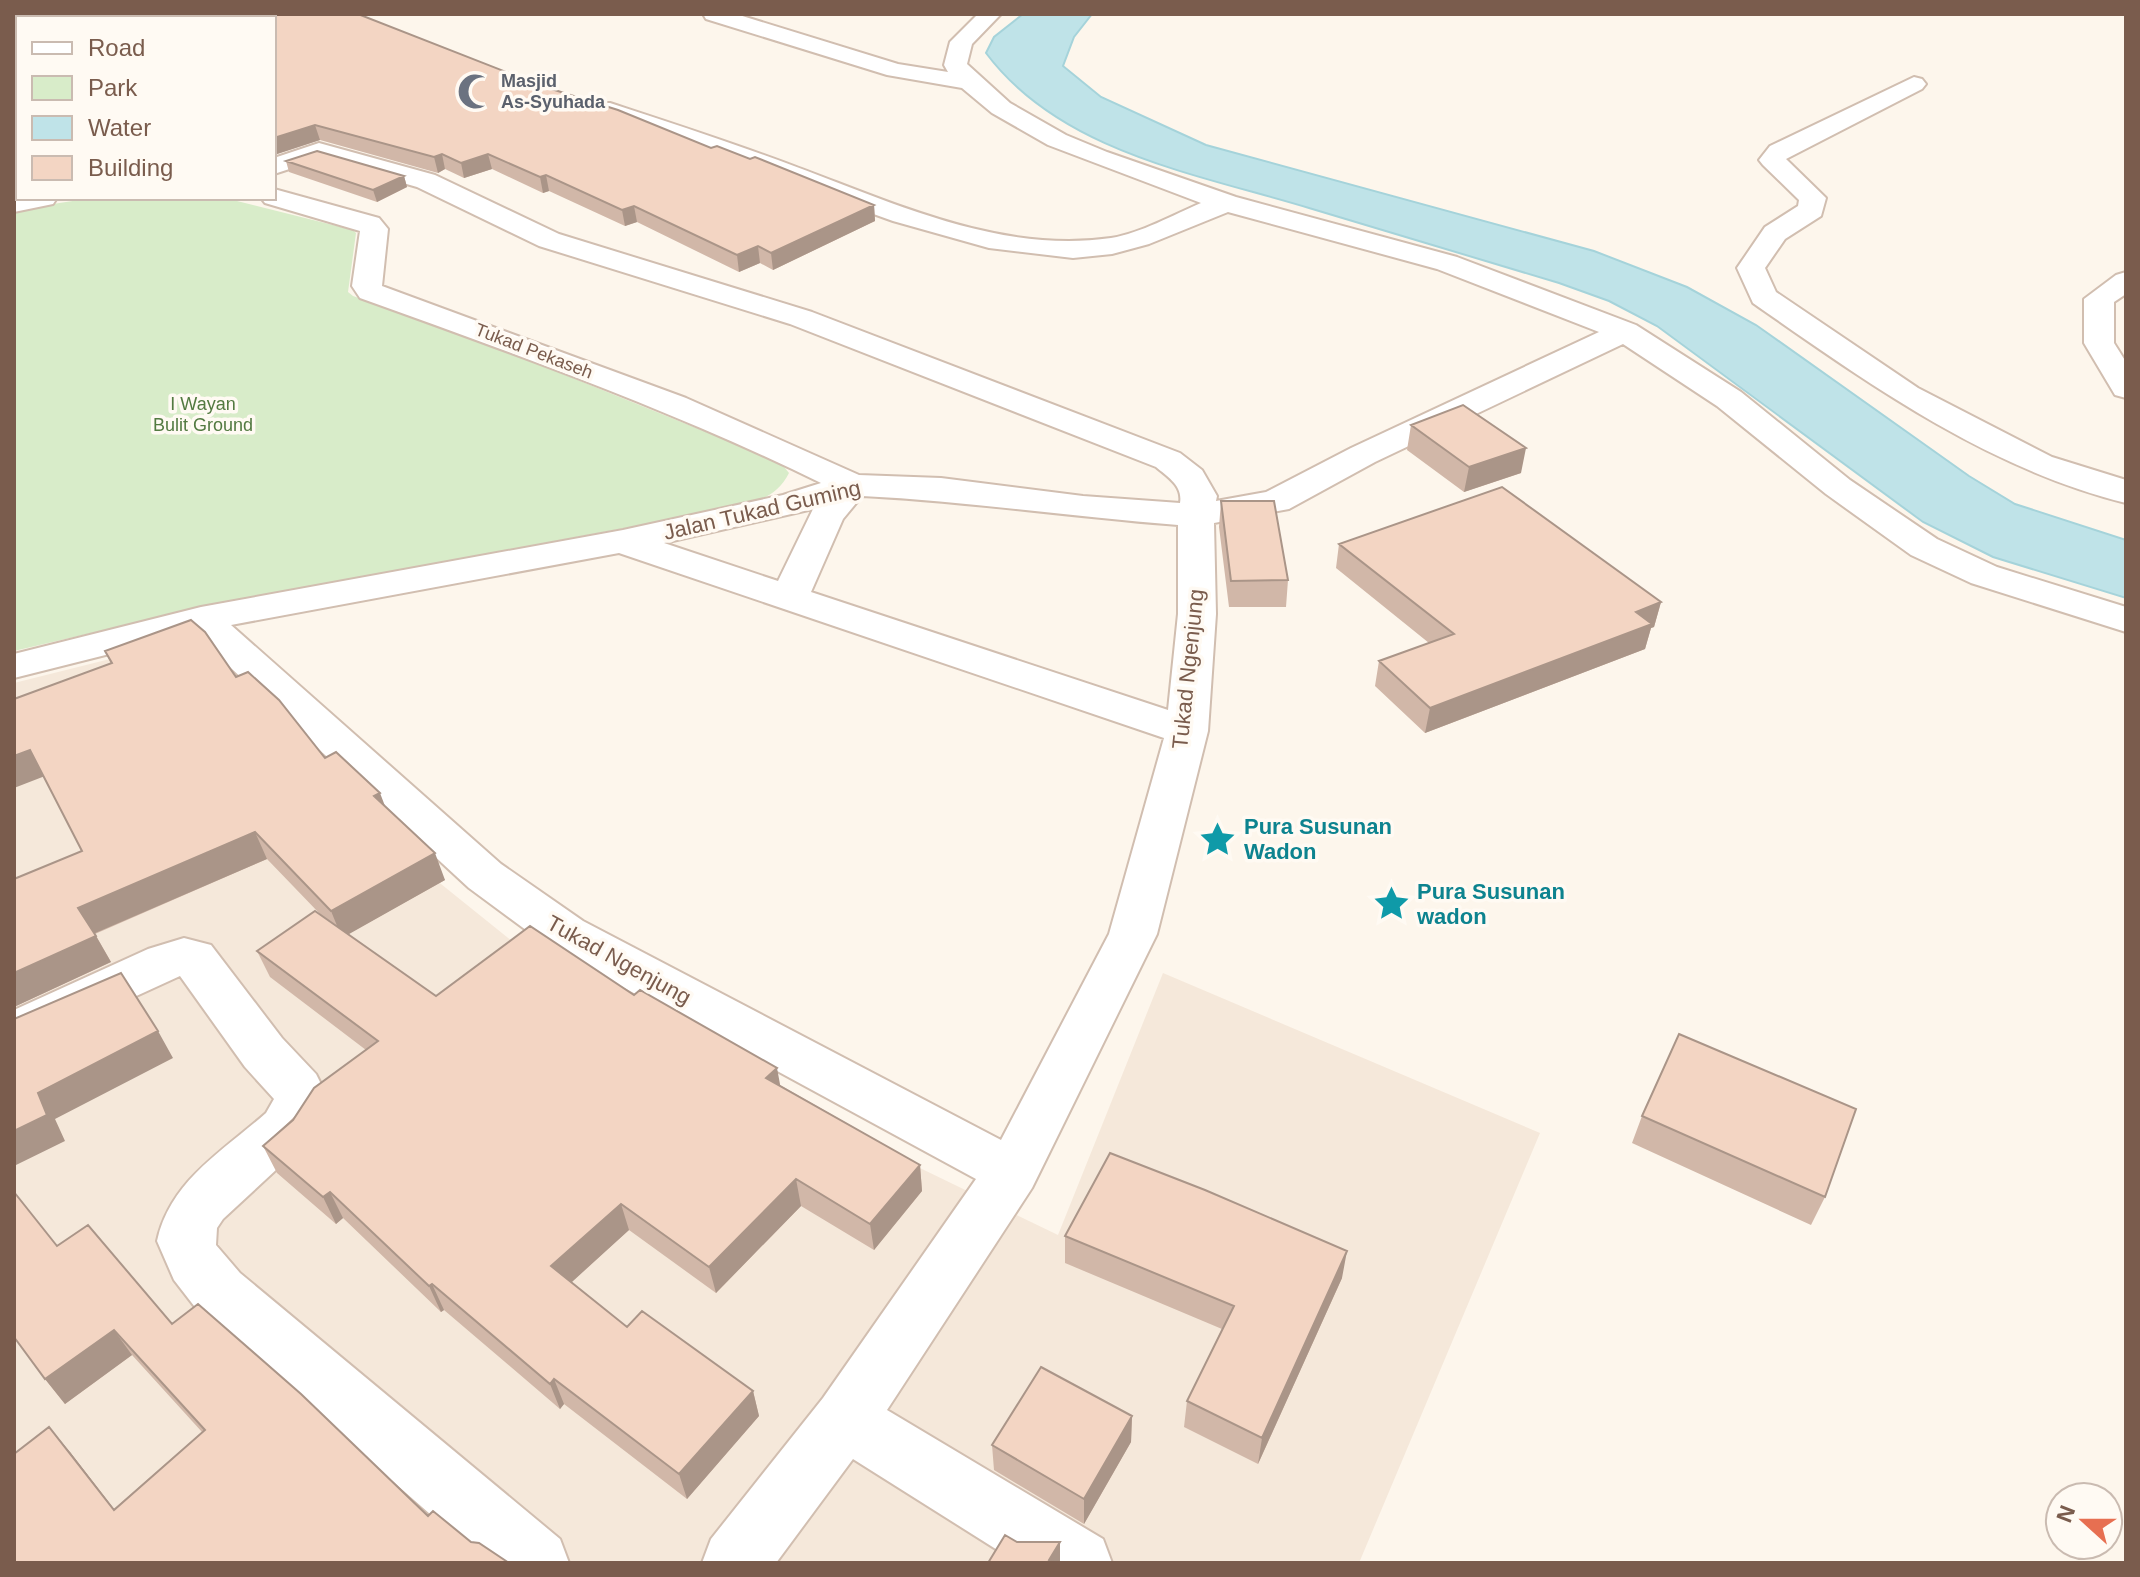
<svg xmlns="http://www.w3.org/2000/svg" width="2140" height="1577" viewBox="0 0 2140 1577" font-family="Arial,sans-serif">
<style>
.residential{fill:#f5e8da}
.green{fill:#d8ecc9}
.water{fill:#bfe3e8;stroke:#a5d3da;stroke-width:2}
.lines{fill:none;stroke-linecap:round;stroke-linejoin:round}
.minor-casing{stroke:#d1beb0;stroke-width:4}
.minor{fill:#fff;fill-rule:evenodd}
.wall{fill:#d1b7a8}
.shaded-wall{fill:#aa9588}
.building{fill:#f3d5c3;stroke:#aa9588;stroke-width:2}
.labels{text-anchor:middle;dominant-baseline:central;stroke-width:7;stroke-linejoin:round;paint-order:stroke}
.far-worship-label{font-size:18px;font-weight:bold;fill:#5b616d;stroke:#fffaf3;text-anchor:start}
.far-street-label{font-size:18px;fill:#7a5c4d;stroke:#fffaf3}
.far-park-label{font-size:18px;fill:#537a41;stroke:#fffaf3}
.street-label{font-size:22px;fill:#7a5c4d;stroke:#fffaf3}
.culture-label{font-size:22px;font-weight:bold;fill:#0d838f;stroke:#fffaf3;text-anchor:start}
</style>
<rect width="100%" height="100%" fill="#fdf6ec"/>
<path class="residential" d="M 110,659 L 165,662 L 604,1015 L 1058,1235 L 1163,973 L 1540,1133 L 1359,1563 L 14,1563 L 14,683 Z"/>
<path class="green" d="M 92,198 L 225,198 L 353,230 L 356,233 L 348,292 L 353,296 L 479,340 L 780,462 L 789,473 C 776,499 754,502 727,509 L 207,606 L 14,651 L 14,210 Z"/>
<path class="water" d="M 1023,14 L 1092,14 L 1074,37 L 1063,66 L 1101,97 L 1206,145 L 1594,251 L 1687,287 L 1756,325 L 1969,476 L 2015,504 L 2126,540 L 2126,598 L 1993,557 L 1923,522 L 1657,326 L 1609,301 L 1559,283 C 1476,258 1392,233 1309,208 C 1197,174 1060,152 986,53 L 994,37 Z"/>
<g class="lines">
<defs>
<path id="minor" d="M 703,14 L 736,14 L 898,64 L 948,72 L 944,65 L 950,42 L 978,14 L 1001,14 L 972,44 L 967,64 L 1010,103 L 1066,135 L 1107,152 L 1236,197 L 1457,257 L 1636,325 L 1741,392 L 1850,480 L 1937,539 L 1997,567 L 2126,607 L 2126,632 L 1971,583 L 1911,555 L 1826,494 L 1717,406 L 1623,344 L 1375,462 L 1289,509 L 1214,523 L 1216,614 L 1208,731 L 1157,934 L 1032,1188 L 887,1410 L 1103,1539 L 1112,1563 L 1018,1563 L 853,1459 L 776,1563 L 702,1563 L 711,1539 L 823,1398 L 976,1179 L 549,947 L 469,888 L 193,633 L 14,678 L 14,654 L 201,607 L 623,530 L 783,495 L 821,483 C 672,410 516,354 360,298 L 352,286 L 360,231 L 265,203 L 261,198 L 274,198 L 274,189 L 379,218 L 388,229 L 382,286 L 686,398 L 859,475 L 941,478 L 1083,496 L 1180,503 C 1183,486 1168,477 1156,467 L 790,324 L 539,246 L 417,187 L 320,159 L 274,174 L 274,158 L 319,143 L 435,175 L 559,234 L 812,312 L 1180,453 L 1202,470 L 1217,496 L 1216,501 L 1266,492 L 1351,448 L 1599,332 L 1437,269 L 1228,212 L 1149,244 L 1112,254 L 1073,258 L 989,248 L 893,221 L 592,113 L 589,108 L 592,103 L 610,103 C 671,123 733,143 794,166 C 894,203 1001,254 1111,238 C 1141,233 1173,215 1201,203 L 1048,145 L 992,113 L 962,88 L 887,75 L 706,19 ZM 862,496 C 967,501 1072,517 1178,525 L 1178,614 L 1168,710 L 811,592 L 843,519 ZM 813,509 L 778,581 L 664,543 ZM 619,553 L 1164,738 L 1109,934 L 1001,1140 L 583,921 L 501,864 L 231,625 Z
M 1914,77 L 1922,79 L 1926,84 L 1922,89 L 1786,159 L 1826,198 L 1821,216 L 1785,239 L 1765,268 L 1776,292 L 1918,388 L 2052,457 L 2126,480 L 2126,503 C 1986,468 1869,384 1753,303 L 1737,268 L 1765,227 L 1798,206 L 1799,200 L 1763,165 L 1759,160 L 1770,146 Z
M 18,195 L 18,198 L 57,198 L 53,204 L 14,212 L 14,196 Z
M 2126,272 L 2126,294 L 2114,302 L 2114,343 L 2126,362 L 2126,398 L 2115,395 L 2084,343 L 2084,299 L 2116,275 Z
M 184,938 L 211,945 L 282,1038 L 316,1074 L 328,1098 L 325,1113 L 304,1144 L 223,1219 L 217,1228 L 216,1245 L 240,1273 L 560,1539 L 569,1563 L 486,1563 L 198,1311 L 174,1280 L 157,1241 C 170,1181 223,1151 266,1113 L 274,1099 L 245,1067 L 180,976 L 14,1052 L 14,1010 L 148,949 Z"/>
</defs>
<use href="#minor" class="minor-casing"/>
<use href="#minor" class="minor"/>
</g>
<path class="wall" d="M 14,14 L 358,14 L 542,86 L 618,110 L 711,148 L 717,146 L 750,159 L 755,157 L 874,205 L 875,221 L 773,270 L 760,263 L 739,272 L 637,222 L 625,226 L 549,191 L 543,193 L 492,169 L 464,178 L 445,169 L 438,173 L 320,140 L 274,155 L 274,18 L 18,18 L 18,118 L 14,116 Z
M 286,161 L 404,176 L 407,187 L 377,202 L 289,172 Z
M 1411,425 L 1521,473 L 1464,492 L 1407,450 Z
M 1221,501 L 1288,580 L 1286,607 L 1229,607 L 1219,527 Z
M 1339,544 L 1661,602 L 1654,627 L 1651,628 L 1645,649 L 1425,733 L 1375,686 L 1379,661 L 1429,643 L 1336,568 Z
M 105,651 L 236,677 L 325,758 L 386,807 L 445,880 L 348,934 L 436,996 L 634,995 L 780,1085 L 920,1165 L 922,1191 L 874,1250 L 801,1206 L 716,1293 L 629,1230 L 571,1282 L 627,1327 L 753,1391 L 759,1416 L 687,1499 L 564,1404 L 560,1409 L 444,1310 L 441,1312 L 343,1218 L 336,1224 L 277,1173 L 263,1146 L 366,1050 L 270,977 L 257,951 L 320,914 L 267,859 L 95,934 L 111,962 L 14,1007 L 14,879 L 82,851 L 111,664 Z
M 1642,1116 L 1825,1197 L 1811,1225 L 1632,1143 Z
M 1065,1236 L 1342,1278 L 1258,1464 L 1184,1427 L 1187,1401 L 1222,1329 L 1065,1263 Z
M 57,1246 L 172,1324 L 428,1516 L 471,1542 L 14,1563 L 70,1452 L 114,1509 L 202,1432 L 132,1355 L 65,1404 L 45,1379 Z
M 1132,1416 L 1131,1442 L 1084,1524 L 994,1470 L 992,1445 Z"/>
<path class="shaded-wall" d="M 315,125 L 320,140 L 274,155 L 274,138 Z
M 442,154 L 445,169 L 438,173 L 434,157 Z
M 488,154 L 492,169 L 464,178 L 461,163 Z
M 546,175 L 549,191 L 543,193 L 540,177 Z
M 404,176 L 407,187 L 377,202 L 373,190 Z
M 874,205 L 875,221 L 773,270 L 771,253 Z
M 634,206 L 637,222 L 625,226 L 622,210 Z
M 758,246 L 760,263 L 739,272 L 737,255 Z
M 1526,448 L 1521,473 L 1464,492 L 1469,467 Z
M 1661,602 L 1654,627 L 1651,628 L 1645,649 L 1425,733 L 1430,708 L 1636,612 Z
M 30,750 L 45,776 L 14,788 L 14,756 Z
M 380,793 L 390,819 L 374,796 Z
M 255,832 L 267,859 L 93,934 L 78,908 Z
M 435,853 L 445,880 L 342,938 L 331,911 Z
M 96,936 L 111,962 L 14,1007 L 14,973 Z
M 158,1031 L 173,1058 L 55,1119 L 65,1141 L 14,1166 L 14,1131 L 38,1093 Z
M 777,1068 L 782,1095 L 766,1078 Z
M 920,1165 L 922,1191 L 874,1250 L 870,1224 Z
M 796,1179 L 801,1206 L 716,1293 L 709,1267 Z
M 330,1192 L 343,1218 L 336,1224 L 323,1197 Z
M 621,1204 L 629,1230 L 561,1292 L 551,1266 Z
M 1347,1251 L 1342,1278 L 1258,1464 L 1262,1438 Z
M 432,1284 L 444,1310 L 441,1312 L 429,1286 Z
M 114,1330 L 132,1355 L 65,1404 L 45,1379 Z
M 554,1379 L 564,1404 L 560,1409 L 550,1384 Z
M 753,1391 L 759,1416 L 687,1499 L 679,1474 Z
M 1132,1416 L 1131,1442 L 1084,1524 L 1084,1499 Z
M 49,1427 L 70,1452 L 133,1534 L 114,1510 Z
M 1060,1542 L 1060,1563 L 1050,1563 L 1049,1560 Z"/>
<path class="building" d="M 14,14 L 358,14 L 542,86 L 618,110 L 711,148 L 717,146 L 750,159 L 755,157 L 874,205 L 771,253 L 758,246 L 737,255 L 634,206 L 622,210 L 546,175 L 540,177 L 488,154 L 461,163 L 442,154 L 434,157 L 315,125 L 274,138 L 274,18 L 18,18 L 18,104 L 14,103 L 15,55 L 14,54 Z
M 317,151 L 404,176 L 373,190 L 286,161 Z
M 1463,405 L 1526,448 L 1469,467 L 1411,425 Z
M 1502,487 L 1661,602 L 1636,612 L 1652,624 L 1430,708 L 1379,661 L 1454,634 L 1339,544 Z
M 1221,501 L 1274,501 L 1288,580 L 1231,581 Z
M 191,620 L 205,632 L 236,677 L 248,672 L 279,700 L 325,758 L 336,752 L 380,793 L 374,796 L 435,853 L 331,911 L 255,832 L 78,908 L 96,936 L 14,973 L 14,879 L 82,851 L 30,750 L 14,756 L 14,699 L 112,663 L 105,651 Z
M 315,911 L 436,996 L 530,926 L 634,995 L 640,990 L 777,1068 L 766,1078 L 920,1165 L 870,1224 L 796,1179 L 709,1267 L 621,1204 L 551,1266 L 627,1327 L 642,1311 L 753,1391 L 679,1474 L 554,1379 L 550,1384 L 432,1284 L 429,1286 L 330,1192 L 323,1197 L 263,1146 L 293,1120 L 314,1088 L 378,1041 L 257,951 Z
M 121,973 L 158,1031 L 38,1093 L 47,1115 L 14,1131 L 14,1019 Z
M 1679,1034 L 1856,1109 L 1825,1197 L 1642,1116 Z
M 1110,1153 L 1205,1190 L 1347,1251 L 1262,1438 L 1187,1401 L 1234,1306 L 1065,1236 Z
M 14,1192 L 57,1246 L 88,1225 L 172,1324 L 198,1304 L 301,1394 L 428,1516 L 433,1511 L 471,1542 L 479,1543 L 509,1563 L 14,1563 L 14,1454 L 49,1427 L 114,1510 L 205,1430 L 114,1330 L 45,1379 L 14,1337 Z
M 1041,1367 L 1132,1416 L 1084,1499 L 992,1445 Z
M 1005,1535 L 1017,1542 L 1060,1542 L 1049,1560 L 1055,1563 L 988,1563 Z"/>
<defs>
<symbol id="mosque-bare" viewBox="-9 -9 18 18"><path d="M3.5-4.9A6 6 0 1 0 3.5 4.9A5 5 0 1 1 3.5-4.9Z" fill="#6b7280" stroke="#fffaf3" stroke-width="2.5" paint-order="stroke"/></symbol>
<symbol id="sight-bare" viewBox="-9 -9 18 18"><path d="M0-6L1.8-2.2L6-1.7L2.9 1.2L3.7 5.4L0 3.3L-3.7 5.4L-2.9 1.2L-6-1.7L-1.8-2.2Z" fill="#0f9aa8" stroke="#fffaf3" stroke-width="2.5" paint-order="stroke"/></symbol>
</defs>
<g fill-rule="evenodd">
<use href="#mosque-bare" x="450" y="66" width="51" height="51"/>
<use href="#sight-bare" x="1192" y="814" width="51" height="51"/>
<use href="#sight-bare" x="1366" y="878" width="51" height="51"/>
</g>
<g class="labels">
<g class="far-worship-label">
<text x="501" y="81">Masjid<tspan x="501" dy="21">As-Syuhada</tspan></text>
</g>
<g class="far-street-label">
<text transform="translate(534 351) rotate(21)">Tukad Pekaseh</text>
</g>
<g class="far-park-label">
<text x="203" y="404">I Wayan<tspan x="203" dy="21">Bulit Ground</tspan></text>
</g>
<g class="street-label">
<text transform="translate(762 510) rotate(-13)">Jalan Tukad Guming</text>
<text transform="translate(1188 669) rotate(-84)">Tukad Ngenjung</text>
<text transform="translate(619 960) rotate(29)">Tukad Ngenjung</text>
</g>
<g class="culture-label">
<text x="1244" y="826">Pura Susunan<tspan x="1244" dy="25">Wadon</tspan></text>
<text x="1417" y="891">Pura Susunan<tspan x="1417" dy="25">wadon</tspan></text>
</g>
</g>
<rect width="2140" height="1577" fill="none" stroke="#7a5c4d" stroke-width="32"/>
<rect x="16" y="16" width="260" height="184" fill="#fffaf3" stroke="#cabbb1" stroke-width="2"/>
<rect x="32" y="42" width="40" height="12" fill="#ffffff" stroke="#cabbb1" stroke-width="2"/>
<text x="88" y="56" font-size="24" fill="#7a5c4d">Road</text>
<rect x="32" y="76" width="40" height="24" fill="#d8ecc9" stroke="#cabbb1" stroke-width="2"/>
<text x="88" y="96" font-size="24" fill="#7a5c4d">Park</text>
<rect x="32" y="116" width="40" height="24" fill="#bfe3e8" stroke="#cabbb1" stroke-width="2"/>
<text x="88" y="136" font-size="24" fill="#7a5c4d">Water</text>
<rect x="32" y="156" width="40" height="24" fill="#f3d5c3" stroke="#cabbb1" stroke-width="2"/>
<text x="88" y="176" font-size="24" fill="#7a5c4d">Building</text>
<g transform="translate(2084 1521) rotate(291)"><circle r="38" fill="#fffaf3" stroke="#cabbb1" stroke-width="2"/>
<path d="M0-6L14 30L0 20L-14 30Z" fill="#e76f51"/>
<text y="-12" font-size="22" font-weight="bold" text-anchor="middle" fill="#7a5c4d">N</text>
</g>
</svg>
